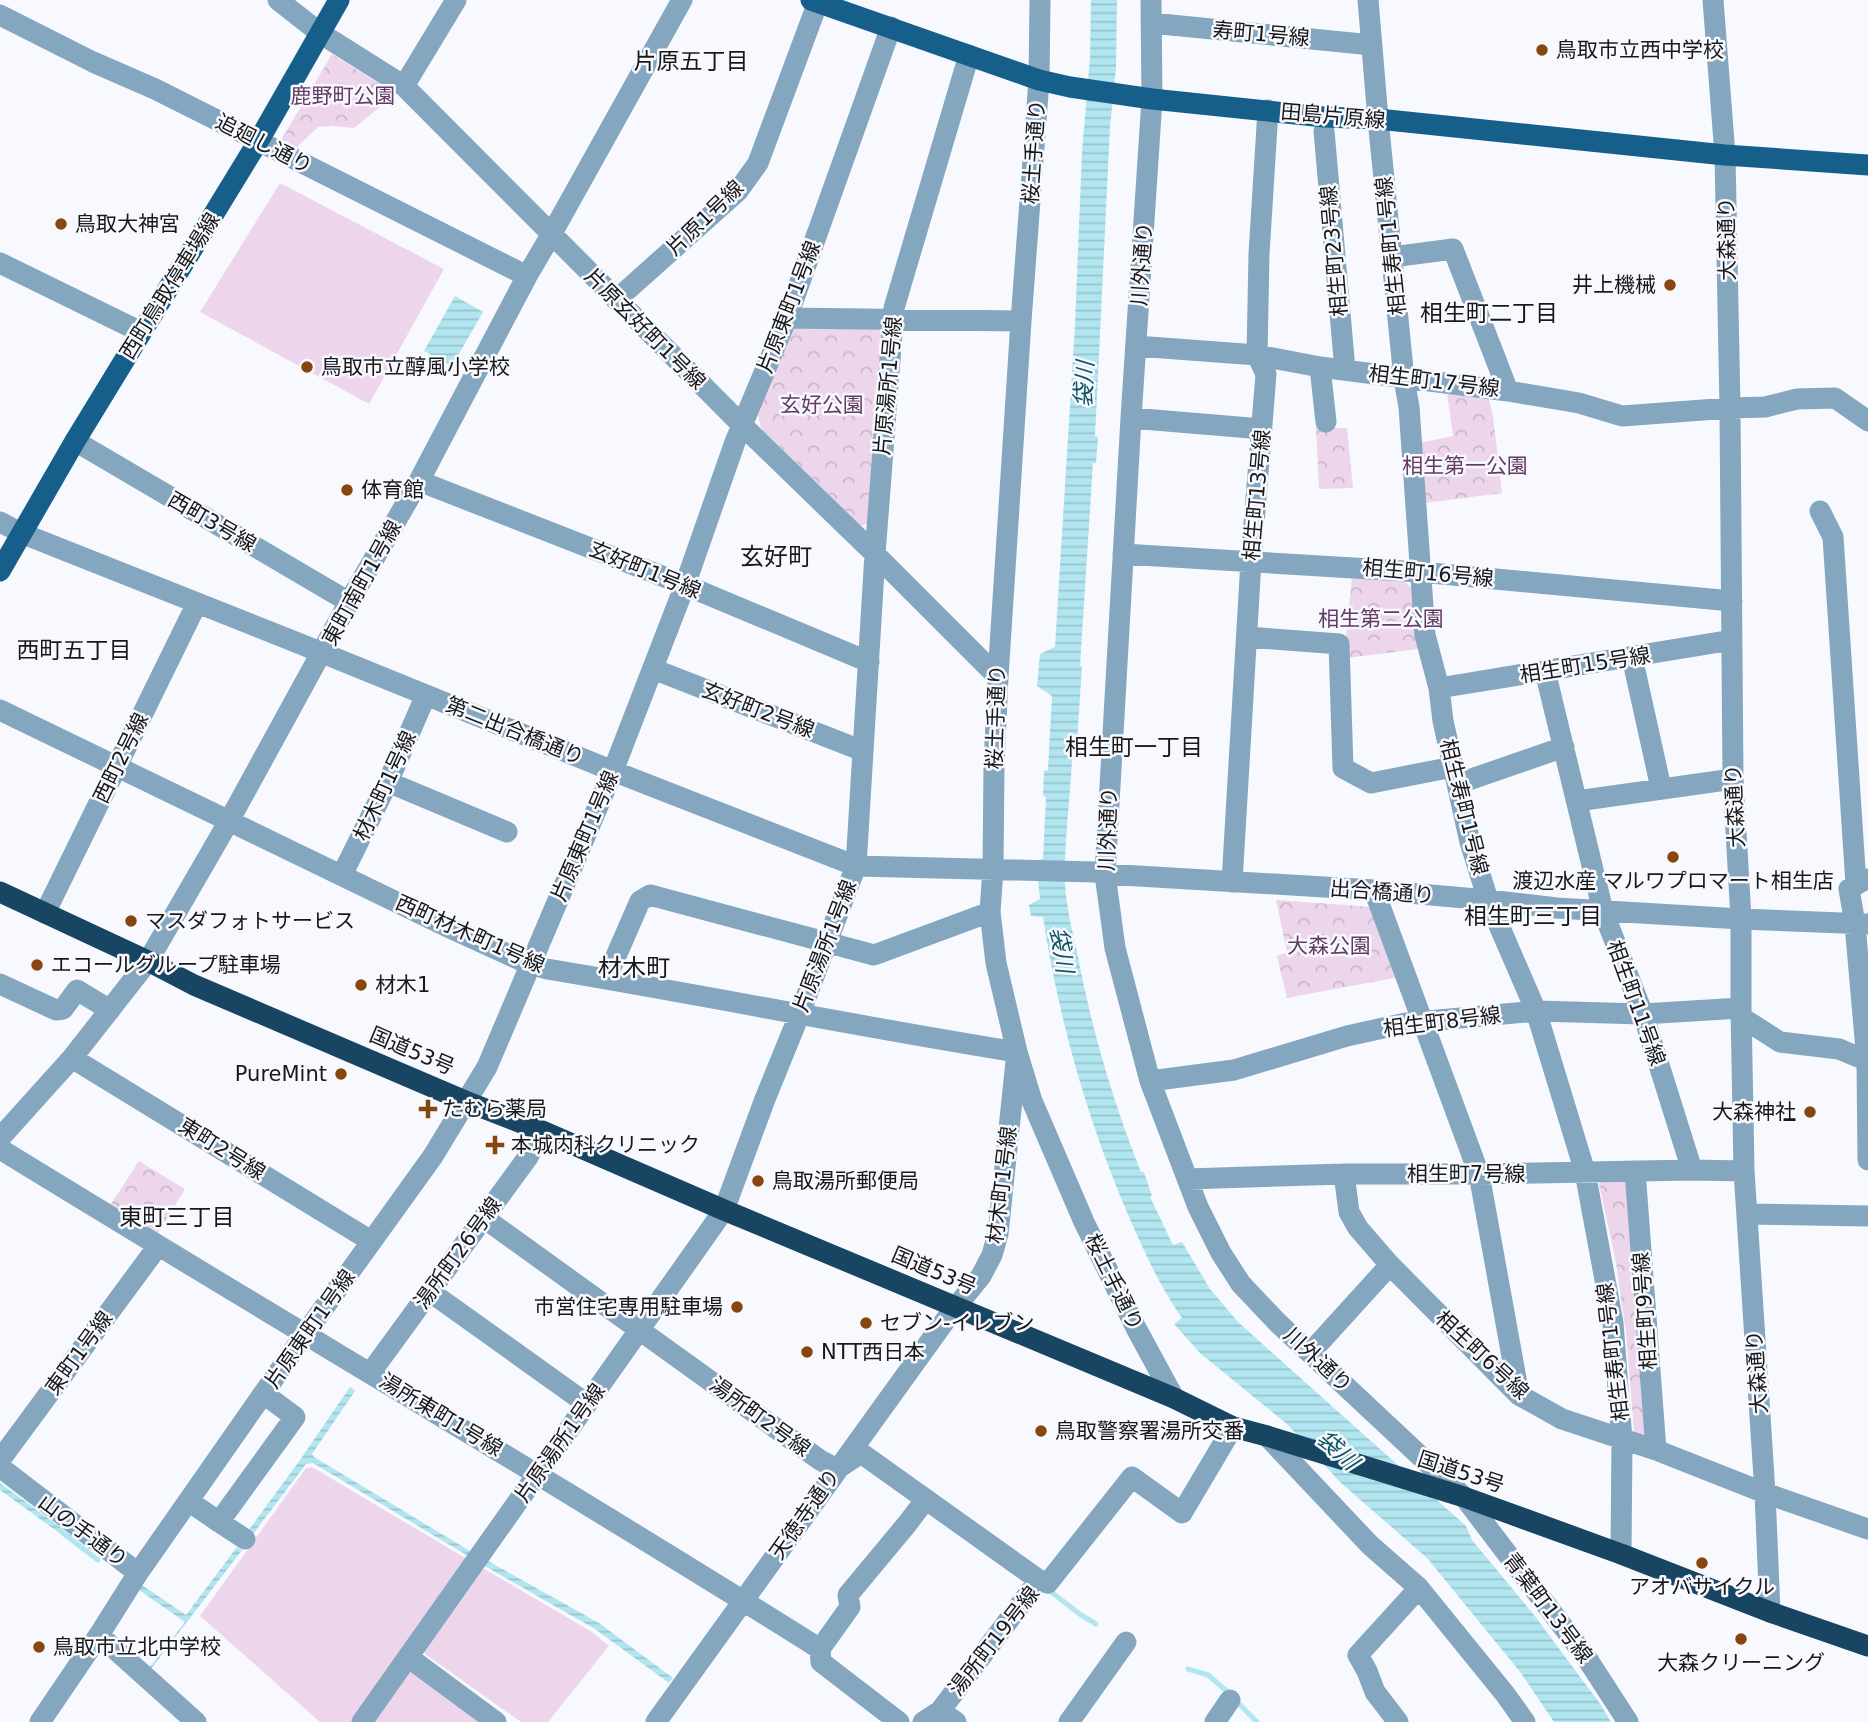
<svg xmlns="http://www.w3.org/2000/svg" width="1868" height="1722" viewBox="0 0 1868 1722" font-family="'DejaVu Sans','Noto Sans JP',sans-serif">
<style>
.forest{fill:url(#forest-crowns)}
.garden{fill:#edd6ec}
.water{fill:url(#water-rules)}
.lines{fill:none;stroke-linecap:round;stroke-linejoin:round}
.stream{stroke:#b1e5ef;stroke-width:5}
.minor{stroke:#84a6be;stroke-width:21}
.major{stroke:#165f8a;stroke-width:21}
.highway{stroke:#184561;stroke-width:21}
.poi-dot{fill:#86460e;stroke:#f7f9fe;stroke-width:2.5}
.labels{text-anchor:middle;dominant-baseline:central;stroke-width:5;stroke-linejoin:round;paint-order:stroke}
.street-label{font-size:21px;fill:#18181a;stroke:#f7f9fe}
.poi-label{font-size:21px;fill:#18181a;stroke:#f7f9fe;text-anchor:start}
.park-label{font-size:21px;fill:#643a63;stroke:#f7f9fe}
.neighbourhood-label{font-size:23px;fill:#18181a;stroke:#f7f9fe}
.water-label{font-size:23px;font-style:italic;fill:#0d5561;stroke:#f7f9fe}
.quarter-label{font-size:24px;fill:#18181a;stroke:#f7f9fe}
</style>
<defs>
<pattern id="forest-crowns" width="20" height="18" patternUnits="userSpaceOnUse" patternTransform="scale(1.75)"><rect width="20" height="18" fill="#edd6ec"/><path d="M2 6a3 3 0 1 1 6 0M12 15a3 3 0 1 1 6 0" fill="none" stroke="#cab7ca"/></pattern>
<pattern id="water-rules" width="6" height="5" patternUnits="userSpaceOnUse" patternTransform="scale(1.75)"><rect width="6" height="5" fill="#b1e5ef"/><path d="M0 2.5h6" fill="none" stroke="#98c4cc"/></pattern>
</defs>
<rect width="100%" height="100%" fill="#f7f9fe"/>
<path class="forest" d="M 332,54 L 396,94 L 354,128 L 332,126 L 318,127 L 295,149 L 280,142 Z
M 800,325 L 879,327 L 883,334 L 868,523 L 861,526 L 761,428 L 758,415 L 789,330 Z
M 1447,393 L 1489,399 L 1493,416 L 1502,493 L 1425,503 L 1419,443 L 1453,436 Z
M 1316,427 L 1347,428 L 1353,488 L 1319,489 Z
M 1352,577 L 1404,582 L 1411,587 L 1418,649 L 1347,658 L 1346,637 Z
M 1276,900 L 1373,907 L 1399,977 L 1287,998 L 1277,956 L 1287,952 Z
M 139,1161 L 185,1189 L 158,1233 L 111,1204 Z
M 1603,1180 L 1628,1180 L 1648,1438 L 1638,1439 L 1634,1431 L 1626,1333 L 1616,1263 L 1599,1184 Z"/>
<path class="garden" d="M 280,183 L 444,269 L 369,404 L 200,312 Z
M 312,1467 L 467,1559 L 352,1722 L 320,1722 L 200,1616 L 306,1468 Z
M 481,1567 L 592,1632 L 609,1646 L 548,1722 L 521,1722 L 425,1654 L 424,1646 Z
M 404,1672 L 412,1672 L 480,1722 L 370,1722 Z"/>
<path class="water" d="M 1091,0 L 1117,0 L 1116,68 L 1110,127 L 1097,396 L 1095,436 L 1098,437 L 1096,463 L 1093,463 L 1080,666 L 1082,666 L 1076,758 L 1072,760 C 1070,801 1064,842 1065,883 C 1066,908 1073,933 1078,957 C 1092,1030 1113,1102 1141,1172 L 1144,1172 L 1152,1196 L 1150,1197 L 1173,1245 L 1182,1242 L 1210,1289 L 1238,1322 L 1466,1526 L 1472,1540 L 1534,1615 L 1601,1705 L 1611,1722 L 1554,1722 L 1521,1673 L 1427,1558 L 1340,1482 L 1287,1424 L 1201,1354 L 1174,1324 L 1182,1318 C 1161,1288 1145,1254 1130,1219 C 1088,1123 1059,1021 1043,917 L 1031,916 L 1029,905 L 1040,899 L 1036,860 L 1043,859 L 1046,797 L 1043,795 L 1044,771 L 1048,770 L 1052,696 L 1037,686 L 1040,654 L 1055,647 L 1075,325 L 1082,152 L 1090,58 Z
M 455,296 L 483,312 L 452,366 L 424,351 Z
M 350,1387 L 355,1391 L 312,1454 L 314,1457 L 470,1551 L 599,1623 L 673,1678 L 669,1683 L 595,1629 L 483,1565 L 313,1463 L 306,1464 L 253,1534 L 248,1531 L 300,1460 Z
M 0,1483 L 72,1536 L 69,1540 L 0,1490 Z
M 237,1547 L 242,1550 L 151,1669 L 149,1668 L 185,1622 L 139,1590 L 142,1585 L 186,1615 Z"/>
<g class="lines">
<path class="stream" d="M 64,1534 L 98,1560
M 1047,1591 L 1050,1591 L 1081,1615 L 1096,1624
M 1188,1669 L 1208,1675 L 1229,1693
M 1236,1701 L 1257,1722"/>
<path class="minor" d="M 278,0 L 320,33 L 404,86 L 742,425 L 875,554 L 998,677
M 1040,0 L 1039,80 L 1021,321 L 998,677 L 994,766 L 993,869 L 990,912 L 996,963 L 1017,1052 L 1032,1101 L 1084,1222 L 1136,1328 L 1174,1398
M 1151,0 L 1152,99 L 1131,418 L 1105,874 L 1115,948 L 1150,1081 L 1198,1207 L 1221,1253 L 1241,1284 L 1278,1323 L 1464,1497 L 1586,1657 L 1628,1722
M 1368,0 L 1378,119 L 1404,379 L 1409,407 L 1425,635 L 1439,688 L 1443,721 L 1470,842 L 1488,900 L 1536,1011 L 1585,1172 L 1613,1323 L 1622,1440 L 1621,1554
M 1713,0 L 1725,155 L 1730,408 L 1733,779 L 1741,919 L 1741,1008 L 1744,1171 L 1765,1493 L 1770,1612
M 0,15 L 93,62 L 155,89 L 527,276
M 1151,23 L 1372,45
M 404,86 L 456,0
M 1324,131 L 1345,370
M 1392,257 L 1453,249 L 1508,391
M 0,263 L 141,332
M 616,300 L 738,191 L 758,163 L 818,2
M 787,318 L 1021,321
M 1136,346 L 1257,355 L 1320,367 L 1508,391 L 1579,403 L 1622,416 L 1730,408 L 1765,407 L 1797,399 L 1835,398 L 1868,421
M 1320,367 L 1326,422
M 1131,418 L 1262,429
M 75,441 L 349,602
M 419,481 L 685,585 L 869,662
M 1820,511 L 1833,537 L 1856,884
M 0,522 L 21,533 L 298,643 L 613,771 L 856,866 L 1094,872 L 1105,874 L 1374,890 L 1488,900 L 1557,908 L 1741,919 L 1868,924
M 1123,554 L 1420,572 L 1732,601
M 1247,637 L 1339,644 L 1343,768 L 1371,783 L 1453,767
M 1632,657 L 1661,788
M 653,669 L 863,751
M 1545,671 L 1603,911 L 1643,1014 L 1692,1170
M 1439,688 L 1732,640
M 0,710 L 450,928 L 529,964 L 547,969 C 704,995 860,1027 1017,1052 L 998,1234 L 992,1255 L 981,1276 L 947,1318 L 656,1722
M 388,782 L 507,832
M 1457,784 L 1564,747
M 1577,801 L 1733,779
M 342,875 L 388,782 L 426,695
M 1866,879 L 1849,889 L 1855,924 L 1867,1061 L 1868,1160
M 1232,882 L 1251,561 L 1266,374 L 1257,355 L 1259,254 L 1268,110
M 1374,890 L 1479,1174 L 1519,1395
M 45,913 L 197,603
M 606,979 L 640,901 L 650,895 L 874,955 L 990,912
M 0,984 L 56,1010 L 63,1009 L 77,990 L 110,1010
M 1741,1017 L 1780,1042 L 1839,1049 L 1868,1061
M 72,1058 L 371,1241
M 1150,1081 L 1234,1070 L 1347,1036 L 1406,1023 L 1536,1011 L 1643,1014 L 1741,1008
M 0,1138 L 72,1058 L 148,961 L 229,821 L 349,602 L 419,481 L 527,276 L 551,235 L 682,0
M 0,1149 C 273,1317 549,1478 820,1649 L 821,1662 L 899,1722
M 1635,1171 L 1656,1450
M 1344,1174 L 1349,1212 L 1358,1228 L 1390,1265 L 1519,1395 L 1562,1419 L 1656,1450 L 1765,1493 L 1868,1529
M 1187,1179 L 1344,1174 L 1479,1174 L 1692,1170 L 1744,1171
M 1747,1214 L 1868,1216
M 484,1218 L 820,1460 L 837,1469 L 861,1453 L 1039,1580
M 429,1291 L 587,1404
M 1310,1353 L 1390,1265
M 371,1372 L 528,1157 L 542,1131
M 1267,1436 L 1370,1545 L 1419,1588 L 1505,1694 L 1525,1722
M 0,1460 L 158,1246
M 0,1467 L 138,1573 L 99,1635 L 196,1722
M 190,1502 L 219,1522 L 295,1417 L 264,1394
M 219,1522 L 245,1539
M 138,1573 L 305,1334 L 433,1156 L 487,1067 L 613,771 L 685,585 L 735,442 L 787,318 L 891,27
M 820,1649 L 850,1607 L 848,1595 L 907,1524 L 926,1499
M 408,1657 L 496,1722
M 940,1711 L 1039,1580 L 1048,1583 L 1132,1477 L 1182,1513 L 1233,1427
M 40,1722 L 99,1635
M 362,1722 L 724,1210 L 765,1099 L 800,1013 L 856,866 L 875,554 L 894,308 L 969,55
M 923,1722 L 940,1711 L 956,1722
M 1069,1722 L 1126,1642
M 1215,1722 L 1230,1700
M 1398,1722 L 1375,1692 L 1367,1671 L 1358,1655 L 1419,1588"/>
<path class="major" d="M 811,0 L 1039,80 L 1070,87 L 1152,99 L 1324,117 L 1378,119 L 1725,155 L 1868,165
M 0,571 L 75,441 L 259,140 L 339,0"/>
<path class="highway" d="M 0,892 L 148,961 L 194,985 L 465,1101 L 542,1131 L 724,1210 L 1174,1398 L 1233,1427 L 1267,1436 L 1464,1497 L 1621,1554 L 1770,1612 L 1868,1646"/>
</g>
<g class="poi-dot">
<circle cx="1542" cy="50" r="7"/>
<circle cx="61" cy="224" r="7"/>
<circle cx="1670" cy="285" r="7"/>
<circle cx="307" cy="367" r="7"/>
<circle cx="347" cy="490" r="7"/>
<circle cx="1673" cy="857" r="7"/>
<circle cx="131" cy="921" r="7"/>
<circle cx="37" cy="965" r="7"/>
<circle cx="361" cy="985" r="7"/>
<circle cx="341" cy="1074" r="7"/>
<path d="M424.5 1098.5h7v7h7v7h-7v7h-7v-7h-7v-7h7z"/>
<circle cx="1810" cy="1112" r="7"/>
<path d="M491.5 1134.5h7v7h7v7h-7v7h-7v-7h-7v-7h7z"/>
<circle cx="758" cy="1181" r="7"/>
<circle cx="737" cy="1307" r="7"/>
<circle cx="866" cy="1323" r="7"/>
<circle cx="807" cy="1352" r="7"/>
<circle cx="1041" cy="1431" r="7"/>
<circle cx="1702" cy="1563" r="7"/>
<circle cx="1741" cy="1639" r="7"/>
<circle cx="39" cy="1647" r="7"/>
</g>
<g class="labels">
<g class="street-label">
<text transform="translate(1261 34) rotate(5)">寿町1号線</text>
<text transform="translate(1333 116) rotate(5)">田島片原線</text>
<text transform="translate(264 144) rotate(27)">追廻し通り</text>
<text transform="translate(1034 152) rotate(-86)">桜土手通り</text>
<text transform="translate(705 218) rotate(-44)">片原1号線</text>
<text transform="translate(1727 239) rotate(-91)">大森通り</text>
<text transform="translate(1391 246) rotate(-96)">相生寿町1号線</text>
<text transform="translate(1334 251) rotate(-95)">相生町23号線</text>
<text transform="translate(1142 264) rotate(-86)">川外通り</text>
<text transform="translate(170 286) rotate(-58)">西町鳥取停車場線</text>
<text transform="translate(789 307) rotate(-69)">片原東町1号線</text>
<text transform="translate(645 329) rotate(45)">片原玄好町1号線</text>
<text transform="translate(1434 381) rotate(7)">相生町17号線</text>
<text transform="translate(888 386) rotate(-85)">片原湯所1号線</text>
<text transform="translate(1257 495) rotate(-85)">相生町13号線</text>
<text transform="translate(212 522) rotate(30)">西町3号線</text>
<text transform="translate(645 570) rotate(22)">玄好町1号線</text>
<text transform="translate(1428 573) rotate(5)">相生町16号線</text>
<text transform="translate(362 583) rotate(-61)">東町南町1号線</text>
<text transform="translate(1585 665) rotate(-9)">相生町15号線</text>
<text transform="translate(758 710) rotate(21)">玄好町2号線</text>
<text transform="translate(996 717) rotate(-88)">桜土手通り</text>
<text transform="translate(515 731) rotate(22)">第二出合橋通り</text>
<text transform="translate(121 758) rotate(-64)">西町2号線</text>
<text transform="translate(385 786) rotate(-65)">材木町1号線</text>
<text transform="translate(1735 806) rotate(-93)">大森通り</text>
<text transform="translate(1464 807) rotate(76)">相生寿町1号線</text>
<text transform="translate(1108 829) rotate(-88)">川外通り</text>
<text transform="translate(585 836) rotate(-67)">片原東町1号線</text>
<text transform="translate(1382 892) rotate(4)">出合橋通り</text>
<text transform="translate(470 934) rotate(24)">西町材木町1号線</text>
<text transform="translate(825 946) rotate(-69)">片原湯所1号線</text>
<text transform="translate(1636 1003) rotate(70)">相生町11号線</text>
<text transform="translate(1442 1022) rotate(-7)">相生町8号線</text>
<text transform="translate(412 1051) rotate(23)">国道53号</text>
<text transform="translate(222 1149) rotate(32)">東町2号線</text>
<text x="1466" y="1174">相生町7号線</text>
<text transform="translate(1002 1185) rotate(-83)">材木町1号線</text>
<text transform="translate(458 1253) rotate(-54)">湯所町26号線</text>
<text transform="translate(934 1271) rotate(23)">国道53号</text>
<text transform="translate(1114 1282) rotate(64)">桜土手通り</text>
<text transform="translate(1645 1311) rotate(-94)">相生町9号線</text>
<text transform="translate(310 1329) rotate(-55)">片原東町1号線</text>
<text transform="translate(1613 1352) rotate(-97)">相生寿町1号線</text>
<text transform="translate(79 1353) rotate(-54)">東町1号線</text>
<text transform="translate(1482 1355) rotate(43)">相生町6号線</text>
<text transform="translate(1318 1360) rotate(43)">川外通り</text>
<text transform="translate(1757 1372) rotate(-94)">大森通り</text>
<text transform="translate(441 1415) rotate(31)">湯所東町1号線</text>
<text transform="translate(760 1417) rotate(36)">湯所町2号線</text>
<text transform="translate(560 1443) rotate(-55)">片原湯所1号線</text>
<text transform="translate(1461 1472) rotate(18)">国道53号</text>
<text transform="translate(805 1514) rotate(-55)">天徳寺通り</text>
<text transform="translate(83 1531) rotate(37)">山の手通り</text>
<text transform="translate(1548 1608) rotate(53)">青葉町13号線</text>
<text transform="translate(994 1641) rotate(-52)">湯所町19号線</text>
</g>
<g class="poi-label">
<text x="1556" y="50">鳥取市立西中学校</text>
<text x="75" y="224">鳥取大神宮</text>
<text x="1656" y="285" text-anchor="end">井上機械</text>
<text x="321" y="367">鳥取市立醇風小学校</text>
<text x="361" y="490">体育館</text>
<text x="1673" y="881" text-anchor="middle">渡辺水産 マルワプロマート相生店</text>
<text x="145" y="921">マスダフォトサービス</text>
<text x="51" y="965">エコールグループ駐車場</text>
<text x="375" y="985">材木1</text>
<text x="327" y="1074" text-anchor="end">PureMint</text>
<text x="442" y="1109">たむら薬局</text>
<text x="1796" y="1112" text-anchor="end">大森神社</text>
<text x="511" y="1145">本城内科クリニック</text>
<text x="772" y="1181">鳥取湯所郵便局</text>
<text x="723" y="1307" text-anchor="end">市営住宅専用駐車場</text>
<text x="880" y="1323">セブン-イレブン</text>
<text x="821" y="1352">NTT西日本</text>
<text x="1055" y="1431">鳥取警察署湯所交番</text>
<text x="1702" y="1587" text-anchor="middle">アオバサイクル</text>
<text x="53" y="1647">鳥取市立北中学校</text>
<text x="1741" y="1663" text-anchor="middle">大森クリーニング</text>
</g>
<g class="park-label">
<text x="343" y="96">鹿野町公園</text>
<text x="822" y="405">玄好公園</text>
<text x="1465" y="466">相生第一公園</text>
<text x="1381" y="619">相生第二公園</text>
<text x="1329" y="946">大森公園</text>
</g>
<g class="neighbourhood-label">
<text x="691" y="61">片原五丁目</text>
<text x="1489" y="313">相生町二丁目</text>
<text x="74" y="650">西町五丁目</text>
<text x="1134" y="747">相生町一丁目</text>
<text x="1533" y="916">相生町三丁目</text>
<text x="177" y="1217">東町三丁目</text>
</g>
<g class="water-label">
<text transform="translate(1084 384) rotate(-87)">袋川</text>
<text transform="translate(1062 950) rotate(81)">袋川</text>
<text transform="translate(1338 1450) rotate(43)">袋川</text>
</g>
<g class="quarter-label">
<text x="776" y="557">玄好町</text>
<text x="634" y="968">材木町</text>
</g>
</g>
</svg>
